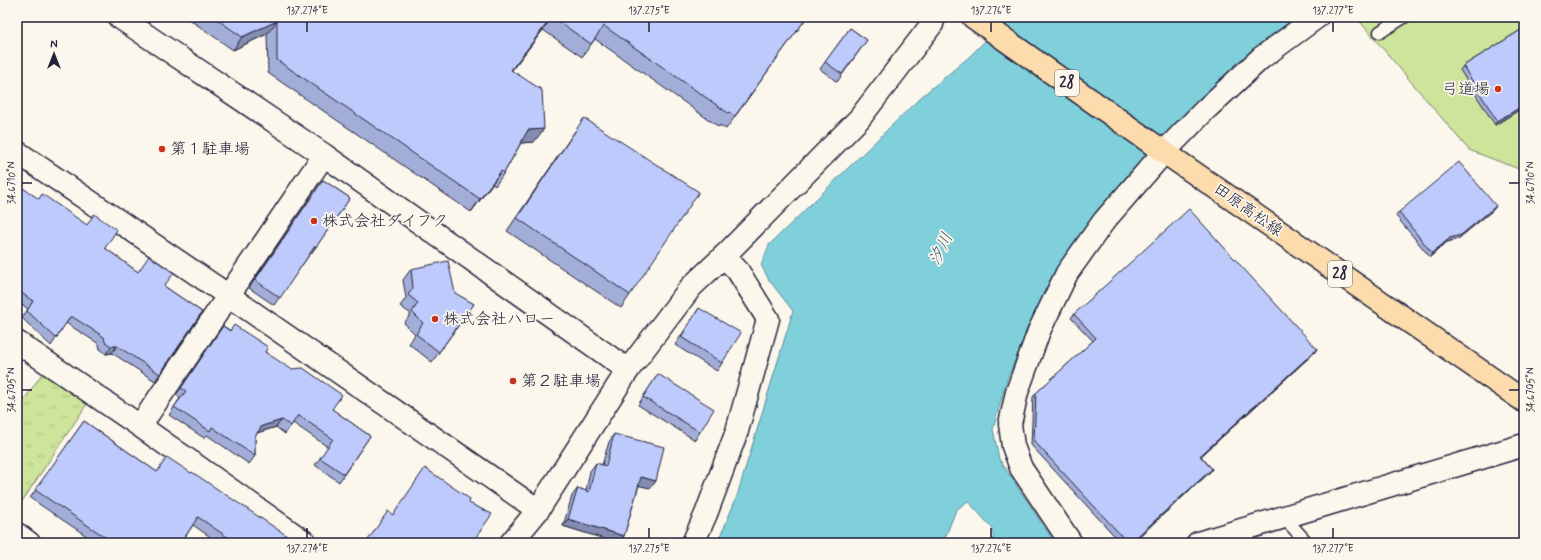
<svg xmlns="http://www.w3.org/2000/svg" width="1541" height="560" viewBox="0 0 1541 560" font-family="Mynerve,'Klee One',sans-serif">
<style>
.grass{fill:url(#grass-tufts);stroke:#78836a}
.park{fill:#cee49a;stroke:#78836a}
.water{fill:#80d0db;stroke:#5a8a9b}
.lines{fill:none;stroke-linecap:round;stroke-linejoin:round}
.lane-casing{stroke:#22223b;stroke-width:15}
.street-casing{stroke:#22223b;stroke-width:25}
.secondary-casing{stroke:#22223b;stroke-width:25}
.primary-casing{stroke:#22223b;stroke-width:25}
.lane{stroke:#fbf7ec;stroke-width:12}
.street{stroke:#fbf7ec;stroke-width:22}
.secondary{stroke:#fbf7ec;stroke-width:22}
.primary{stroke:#fcdcac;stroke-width:22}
.wall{fill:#a3aed8;stroke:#22223b}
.shaded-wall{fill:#848db0;stroke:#22223b}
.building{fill:#bdcafb;stroke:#22223b}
.ticks{fill:none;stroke:#22223b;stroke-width:1.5}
.poi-dot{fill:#c8321e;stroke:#fbf7ec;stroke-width:1.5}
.labels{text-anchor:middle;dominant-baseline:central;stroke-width:3.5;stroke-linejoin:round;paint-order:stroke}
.shield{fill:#fbf7ec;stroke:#636270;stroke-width:1}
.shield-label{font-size:15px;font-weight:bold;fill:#22223b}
.poi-label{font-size:16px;fill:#22223b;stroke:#fbf7ec;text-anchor:start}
.street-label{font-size:16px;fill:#22223b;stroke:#fbf7ec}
.water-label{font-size:17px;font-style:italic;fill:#3e566b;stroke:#fbf7ec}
.neatline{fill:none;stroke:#22223b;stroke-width:1.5}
.ticks-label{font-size:10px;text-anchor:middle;fill:#22223b}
</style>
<defs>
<pattern id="grass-tufts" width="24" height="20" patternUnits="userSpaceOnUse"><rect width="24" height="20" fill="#cee49a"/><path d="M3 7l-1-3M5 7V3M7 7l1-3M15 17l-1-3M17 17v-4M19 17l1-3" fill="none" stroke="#b1c386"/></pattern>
</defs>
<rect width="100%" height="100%" fill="#fbf7ec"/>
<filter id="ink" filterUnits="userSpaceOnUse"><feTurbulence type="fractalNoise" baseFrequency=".025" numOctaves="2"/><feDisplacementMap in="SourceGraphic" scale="8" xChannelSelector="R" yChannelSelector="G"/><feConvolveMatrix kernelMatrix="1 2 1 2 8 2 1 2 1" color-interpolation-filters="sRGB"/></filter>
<g filter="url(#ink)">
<path class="grass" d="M 44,371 L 89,401 L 17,509 L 17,410 Z"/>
<path class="park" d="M 1356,17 L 1524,17 L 1524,171 L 1469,150 Z"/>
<path class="water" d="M 1009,17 L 1304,17 L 1175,129 L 1130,172 L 1071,248 L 1038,307 L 1007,379 L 993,429 L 999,459 L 1055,543 L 994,543 L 992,528 L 968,501 L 956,510 L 943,543 L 716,543 L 724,528 L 737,496 L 793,311 L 769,280 L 761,265 L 769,245 L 921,97 L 969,57 Z"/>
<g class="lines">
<defs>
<path id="lane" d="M 1380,32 L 1404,17
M 1283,516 L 1307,543"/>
<path id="street" d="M 119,17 L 324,155 L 628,370
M 17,152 L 229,296 L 538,510
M 17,342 L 140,426 L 306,543
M 140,426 L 324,155
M 17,534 L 29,543
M 693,543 L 706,514 L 737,431 L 768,319 L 738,271 L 724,256
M 1071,543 L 1021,468 L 1013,446 L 1010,424 L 1017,392 L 1039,331 L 1067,273 L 1104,221 L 1164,152 L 1205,110 L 1261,58 L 1317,17"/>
<path id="secondary" d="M 511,543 L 538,510 L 628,370 L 691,287 L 724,256 L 859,119 L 932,24 L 934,17
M 1198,543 L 1524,445"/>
<path id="primary" d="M 973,17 L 1164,152 L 1524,401"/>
</defs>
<use href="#lane" class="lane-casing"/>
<use href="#street" class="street-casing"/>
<use href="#secondary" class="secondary-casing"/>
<use href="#primary" class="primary-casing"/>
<use href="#lane" class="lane"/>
<use href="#street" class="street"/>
<use href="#secondary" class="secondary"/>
<use href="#primary" class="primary"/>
</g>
<path class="wall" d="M 186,17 L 807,17 L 726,129 L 720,125 L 719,127 L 595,39 L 582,57 L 543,30 L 511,70 L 534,142 L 521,143 L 504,173 L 495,186 L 492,184 L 471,212 L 268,73 L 267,34 L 233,50 Z
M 850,28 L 867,40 L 837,82 L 820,69 Z
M 1524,28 L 1524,107 L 1495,125 L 1460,70 L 1463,66 Z
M 575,131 L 630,295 L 621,308 L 507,231 Z
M 323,180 L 350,198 L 311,254 L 310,254 L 274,305 L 249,288 Z
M 17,184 L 138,272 L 164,286 L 202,312 L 155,381 L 112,353 L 106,354 L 100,349 L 99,344 L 66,323 L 51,346 L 22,318 L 28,309 L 17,301 Z
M 1496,206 L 1493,210 L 1458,239 L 1447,242 L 1430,257 L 1396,216 L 1399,212 Z
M 411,269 L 474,304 L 432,362 L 409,344 L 415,334 L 404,323 L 411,314 L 400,306 L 406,298 L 403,280 Z
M 699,308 L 722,363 L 717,371 L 675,345 Z
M 1074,314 L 1317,349 L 1314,353 L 1201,456 L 1212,469 L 1209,473 L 1132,543 L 1121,543 L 1031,445 L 1033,397 L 1036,393 L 1093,341 L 1071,318 Z
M 223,326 L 265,352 L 332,409 L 370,436 L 339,482 L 315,465 L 328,447 L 293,423 L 285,434 L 276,427 L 257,433 L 255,436 L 255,456 L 249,464 L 207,435 L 204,438 L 169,415 L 180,398 L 176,395 Z
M 658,374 L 700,432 L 695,440 L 638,405 Z
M 84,421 L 157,472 L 281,543 L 219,543 L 193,525 L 181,543 L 97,543 L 30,498 Z
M 614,434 L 656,481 L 650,488 L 639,485 L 624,536 L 619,543 L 563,526 L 572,496 L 578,488 L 586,491 L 590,471 L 596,463 L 602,465 L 609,442 Z"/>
<path class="shaded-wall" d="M 552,17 L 543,30 L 502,83 L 511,70 Z
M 277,21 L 267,34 L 233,50 L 242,37 Z
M 1524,105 L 1524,107 L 1495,125 L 1497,121 Z
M 544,129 L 534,142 L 519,143 L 528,130 Z
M 501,171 L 492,184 L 471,212 L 480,199 Z
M 1496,206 L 1493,210 L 1458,239 L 1447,242 L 1430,257 L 1432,253 L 1450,238 Z
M 111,346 L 117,346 L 112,353 L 106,354 Z
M 1317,349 L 1314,353 L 1197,460 L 1200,456 Z
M 282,420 L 276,427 L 257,433 L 262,426 Z
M 1212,469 L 1209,473 L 1132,543 L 1130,543 Z
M 641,477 L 656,481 L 650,488 L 636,485 Z
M 568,519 L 624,536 L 619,543 L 617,543 L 563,526 Z"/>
<path class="building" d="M 214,17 L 552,17 L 511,70 L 542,90 L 544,129 L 528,130 L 504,173 L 501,171 L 480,199 L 277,60 L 277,21 L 242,37 Z
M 552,17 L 807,17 L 735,116 L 729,112 L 728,113 L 604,26 L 591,44 Z
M 850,28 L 867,40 L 842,74 L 825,62 Z
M 1524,28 L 1524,105 L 1497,121 L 1463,66 Z
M 584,118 L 699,192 L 630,295 L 517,218 Z
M 1459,162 L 1496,206 L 1461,235 L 1450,238 L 1432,253 L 1399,212 Z
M 323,180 L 350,198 L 316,247 L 315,246 L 280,298 L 255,280 Z
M 17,184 L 39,199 L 42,194 L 87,225 L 94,214 L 117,230 L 105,248 L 138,272 L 149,256 L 174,273 L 164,286 L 202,312 L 160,374 L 117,346 L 111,346 L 105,342 L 104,337 L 71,316 L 56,338 L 27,311 L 33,301 L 17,290 Z
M 1189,209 L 1317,349 L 1200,456 L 1212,469 L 1130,543 L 1128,543 L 1034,441 L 1036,393 L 1096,338 L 1074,314 Z
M 448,261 L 455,293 L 474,304 L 439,352 L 416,334 L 423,323 L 412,312 L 418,303 L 408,295 L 413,288 L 411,269 Z
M 699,308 L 741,333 L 722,363 L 681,337 Z
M 234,325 L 268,347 L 265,352 L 291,369 L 303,368 L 342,395 L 332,409 L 370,436 L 344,474 L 320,458 L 333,439 L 298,415 L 291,426 L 282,420 L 262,426 L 255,436 L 255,456 L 212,427 L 210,431 L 174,407 L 186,391 L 181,388 L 223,326 L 230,331 Z
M 658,374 L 714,409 L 700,432 L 643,397 Z
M 84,421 L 157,472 L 167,457 L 191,473 L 192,472 L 286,535 L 281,543 L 236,543 L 198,517 L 181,543 L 114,543 L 35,490 Z
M 614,434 L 664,447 L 656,481 L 641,477 L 624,536 L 568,519 L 578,488 L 589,492 L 596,463 L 606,466 Z
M 425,468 L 470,499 L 469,503 L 492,514 L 472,543 L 366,543 L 388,511 L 393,515 Z"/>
</g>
<path class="ticks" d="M 307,22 L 307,32M 649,22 L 649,32M 991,22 L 991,32M 1333,22 L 1333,32M 22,183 L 32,183M 1509,183 L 1519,183M 22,390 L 32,390M 1509,390 L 1519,390M 307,528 L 307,538M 649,528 L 649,538M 991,528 L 991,538M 1333,528 L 1333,538"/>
<g class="poi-dot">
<circle cx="1498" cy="89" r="4"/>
<circle cx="162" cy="149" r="4"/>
<circle cx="314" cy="221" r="4"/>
<circle cx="435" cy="319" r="4"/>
<circle cx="513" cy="381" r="4"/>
</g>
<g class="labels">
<g class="shield">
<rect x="1055" y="70" width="24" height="26" rx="3"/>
<rect x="1328" y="261" width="24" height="26" rx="3"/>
</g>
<g class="shield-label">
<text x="1067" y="83">28</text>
<text x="1340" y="274">28</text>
</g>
<g class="poi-label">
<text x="1490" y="89" text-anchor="end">弓道場</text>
<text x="170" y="149">第１駐車場</text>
<text x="322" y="221">株式会社ダイフク</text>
<text x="443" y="319">株式会社ハロー</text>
<text x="521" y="381">第２駐車場</text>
</g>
<g class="street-label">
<text transform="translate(1248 210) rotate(35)">田原高松線</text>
</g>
<g class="water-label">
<text transform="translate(941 249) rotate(-64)">汐川</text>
</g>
</g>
<rect width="1541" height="560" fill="none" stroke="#fbf7ec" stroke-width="44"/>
<g transform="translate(54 54)" stroke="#fbf7ec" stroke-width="3" paint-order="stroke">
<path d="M0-3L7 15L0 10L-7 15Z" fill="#22223b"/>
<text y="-6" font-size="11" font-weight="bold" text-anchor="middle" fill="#22223b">N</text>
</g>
<rect x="22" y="22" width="1497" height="516" class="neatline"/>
<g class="ticks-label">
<text x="307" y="14">137.274°E</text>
<text x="649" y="14">137.275°E</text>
<text x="991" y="14">137.276°E</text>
<text x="1333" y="14">137.277°E</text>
<text transform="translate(11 183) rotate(-90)" y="4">34.6710°N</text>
<text transform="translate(1530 183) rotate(-90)" y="4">34.6710°N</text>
<text transform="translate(11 390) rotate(-90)" y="4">34.6705°N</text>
<text transform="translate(1530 390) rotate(-90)" y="4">34.6705°N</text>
<text x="307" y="552">137.274°E</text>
<text x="649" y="552">137.275°E</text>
<text x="991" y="552">137.276°E</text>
<text x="1333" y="552">137.277°E</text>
</g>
</svg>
